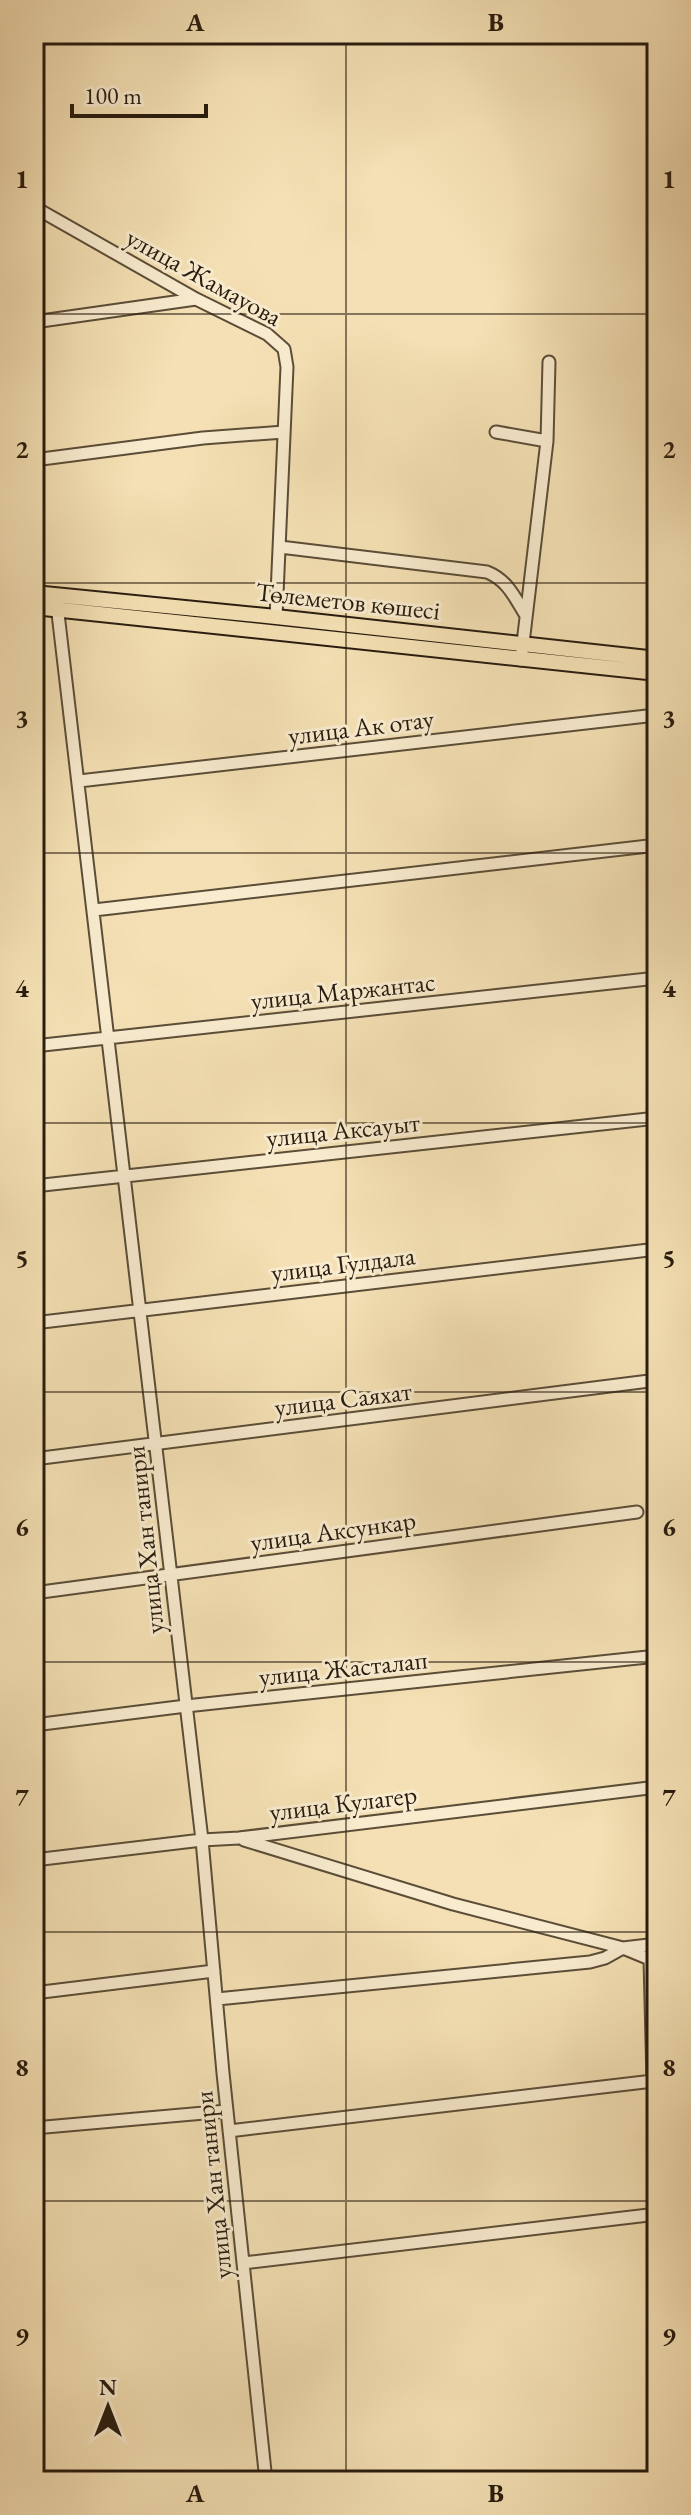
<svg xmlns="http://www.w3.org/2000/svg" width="691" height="2515" viewBox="0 0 691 2515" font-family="'EB Garamond',serif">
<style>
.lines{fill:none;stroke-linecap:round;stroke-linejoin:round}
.minor-casing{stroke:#5b4d38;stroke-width:15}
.major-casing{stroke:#281c0f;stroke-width:18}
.minor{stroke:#f8ebce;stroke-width:11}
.major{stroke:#f4e0b4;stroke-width:14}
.grid{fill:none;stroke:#281c0f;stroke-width:2;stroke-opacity:0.55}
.labels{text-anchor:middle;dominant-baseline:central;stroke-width:6;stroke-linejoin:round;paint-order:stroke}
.street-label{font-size:26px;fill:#281c0f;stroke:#f8ebce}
.neatline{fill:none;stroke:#281c0f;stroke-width:3}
.grid-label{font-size:26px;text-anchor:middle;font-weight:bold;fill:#281c0f}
</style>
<rect width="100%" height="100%" fill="#f4e0b4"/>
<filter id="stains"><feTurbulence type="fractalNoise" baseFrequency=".0025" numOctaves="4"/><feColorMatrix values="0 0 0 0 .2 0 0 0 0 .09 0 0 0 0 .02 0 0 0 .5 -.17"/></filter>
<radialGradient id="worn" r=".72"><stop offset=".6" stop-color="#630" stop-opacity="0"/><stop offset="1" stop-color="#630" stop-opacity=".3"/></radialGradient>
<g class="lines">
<defs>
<path id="minor" d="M 34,207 L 196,299 L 267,334 L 284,349 L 287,367 L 276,617
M 34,322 L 196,299
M 496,432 L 547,441
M 34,460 L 203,438 L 284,432
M 280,547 L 487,572 C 507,580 514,596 525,614
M 57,605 L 202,1840 L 223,2073 L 266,2481
M 521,660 L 547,441 L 549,362
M 79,781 L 647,716
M 94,910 L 657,845
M 34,1046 L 657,978
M 34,1186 L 657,1118
M 34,1323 L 657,1249
M 34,1459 L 657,1380
M 34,1593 L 637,1512
M 34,1725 L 186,1706 L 657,1656
M 244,1840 L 453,1904 L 623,1948 L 657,1962
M 34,1860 L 202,1840 L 239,1838 L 657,1787
M 650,1959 L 653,2081 L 657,2110
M 34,1993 L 214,1971
M 217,1999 L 590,1962 L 605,1958 L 623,1948 L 657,1944
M 34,2128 L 227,2111
M 229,2131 L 653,2081
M 243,2263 L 657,2214"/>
<path id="major" d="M 34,593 L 276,617 L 657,659
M 34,607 L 657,673"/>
</defs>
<use href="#minor" class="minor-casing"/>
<use href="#major" class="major-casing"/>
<use href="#minor" class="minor"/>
<use href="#major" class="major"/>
</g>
<path class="grid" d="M 346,34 L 346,2481M 34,314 L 657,314M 34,583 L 657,583M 34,853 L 657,853M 34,1123 L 657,1123M 34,1392 L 657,1392M 34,1662 L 657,1662M 34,1932 L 657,1932M 34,2201 L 657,2201"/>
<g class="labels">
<g class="street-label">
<text transform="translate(204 277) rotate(29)">улица Жамауова</text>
<text transform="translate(348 601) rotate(6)">Төлеметов көшесі</text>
<text transform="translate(361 727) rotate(-7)">улица Ак отау</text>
<text transform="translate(343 991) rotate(-6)">улица Маржантас</text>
<text transform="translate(343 1130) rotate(-6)">улица Аксауыт</text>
<text transform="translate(343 1264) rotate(-7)">улица Гулдала</text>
<text transform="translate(343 1399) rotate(-7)">улица Саяхат</text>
<text transform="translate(333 1531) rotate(-8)">улица Аксункар</text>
<text transform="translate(145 1540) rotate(-96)">улица Хан танири</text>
<text transform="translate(343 1668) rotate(-6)">улица Жасталап</text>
<text transform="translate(343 1803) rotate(-7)">улица Кулагер</text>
<text transform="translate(213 2185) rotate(-96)">улица Хан танири</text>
</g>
</g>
<rect width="691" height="2515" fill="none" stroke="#f4e0b4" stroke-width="88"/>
<g transform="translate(108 2407)" stroke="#f8ebce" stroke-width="6" paint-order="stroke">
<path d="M0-6L14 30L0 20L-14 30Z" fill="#281c0f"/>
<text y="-12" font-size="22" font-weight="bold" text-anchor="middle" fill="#281c0f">N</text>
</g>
<path d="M72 104v12h134v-12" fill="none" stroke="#281c0f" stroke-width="4"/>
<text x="84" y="104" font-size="24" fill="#281c0f" stroke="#f8ebce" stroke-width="6" paint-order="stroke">100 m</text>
<rect x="44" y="44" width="603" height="2427" class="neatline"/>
<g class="grid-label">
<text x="195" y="31">A</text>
<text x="496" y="31">B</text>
<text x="22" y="188">1</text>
<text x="669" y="188">1</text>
<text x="22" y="458">2</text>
<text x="669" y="458">2</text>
<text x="22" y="727">3</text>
<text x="669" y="727">3</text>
<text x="22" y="997">4</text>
<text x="669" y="997">4</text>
<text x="22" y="1267">5</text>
<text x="669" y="1267">5</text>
<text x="22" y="1536">6</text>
<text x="669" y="1536">6</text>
<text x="22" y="1806">7</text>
<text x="669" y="1806">7</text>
<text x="22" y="2076">8</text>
<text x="669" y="2076">8</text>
<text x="22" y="2345">9</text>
<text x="669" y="2345">9</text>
<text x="195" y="2502">A</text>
<text x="496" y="2502">B</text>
</g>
<rect width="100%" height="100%" filter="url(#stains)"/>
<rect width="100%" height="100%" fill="url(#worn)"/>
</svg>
